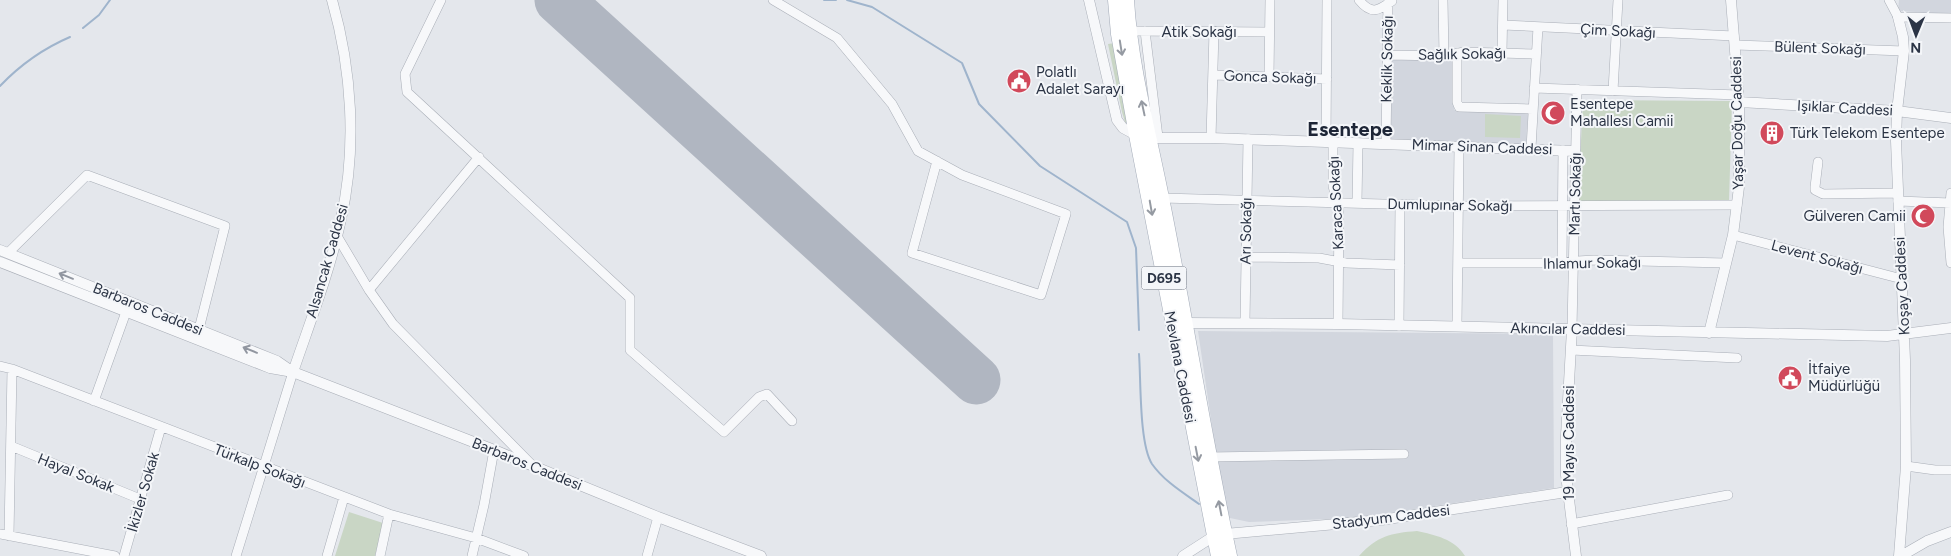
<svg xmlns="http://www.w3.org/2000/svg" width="1951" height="556" viewBox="0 0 1951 556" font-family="Figtree,sans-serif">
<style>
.built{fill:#d2d6de}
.green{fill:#c9d6c5}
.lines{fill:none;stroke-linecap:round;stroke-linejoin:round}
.stream{stroke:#9fb4cc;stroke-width:2}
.runway{stroke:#b0b6c1;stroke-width:49}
.minor-casing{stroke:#a9aeb7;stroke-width:10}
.tertiary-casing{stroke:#a9aeb7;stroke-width:11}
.primary-casing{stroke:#a3abb8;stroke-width:15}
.minor{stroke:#f7f8fa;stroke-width:9}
.tertiary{stroke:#f7f8fa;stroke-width:10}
.primary{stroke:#fff;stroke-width:14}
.oneway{stroke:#959aa2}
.oneway2{stroke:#9196a0}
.labels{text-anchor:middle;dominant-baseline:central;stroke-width:4;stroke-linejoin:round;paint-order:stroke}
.shield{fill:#f4f6f9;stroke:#676e7b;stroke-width:1}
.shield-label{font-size:14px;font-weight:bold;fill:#2b3445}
.street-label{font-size:15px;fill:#2b3445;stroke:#f4f6f9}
.poi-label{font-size:15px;fill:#2b3445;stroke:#f4f6f9;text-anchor:start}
.district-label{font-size:20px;font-weight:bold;fill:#1d2536;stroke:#f4f6f9}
</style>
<rect width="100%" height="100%" fill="#e4e7ec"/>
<path class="built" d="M 1899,0 L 1951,0 L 1951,14 L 1898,11 Z
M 1396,58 L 1454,60 L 1454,110 L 1528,113 L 1526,145 L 1391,139 L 1392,61 Z
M 1198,331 L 1553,334 L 1554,488 L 1355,518 L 1249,522 L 1230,518 L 1225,515 Z"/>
<path class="green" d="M 1115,43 L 1130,126 L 1125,122 L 1122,112 L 1108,44 Z
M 1583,100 L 1732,101 L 1729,202 L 1578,201 Z
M 1485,114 L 1521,116 L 1520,138 L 1485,137 Z
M 349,512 L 383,523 L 375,556 L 335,556 Z
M 1417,531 C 1435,535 1455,539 1465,556 L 1359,556 C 1377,536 1391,533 1417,531 Z"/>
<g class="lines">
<path class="stream" d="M 824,0 L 836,0
M 847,0 L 872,7 L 962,63 L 979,104 L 1040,166 L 1127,222 L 1136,248 L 1139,330
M 83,28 L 99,15 L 110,0
M 0,86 C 21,64 42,49 70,37
M 1139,354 C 1141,379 1139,444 1152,464 C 1164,481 1182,492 1199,504"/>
<path class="runway" d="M 559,0 L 976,380"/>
<defs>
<path id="minor" d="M 441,0 L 405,74 L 407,92 L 630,298
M 773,0 L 837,38 L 892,104 L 918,151 L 962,175 L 1066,214 L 1041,295 L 912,253 L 937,161
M 1359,0 C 1371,15 1378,11 1392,1
M 1443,0 L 1444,56
M 1889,0 L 1898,17 L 1951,18
M 1503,25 L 1734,36
M 1129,31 L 1269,32
M 1145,31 L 1158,137
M 1735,45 L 1904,51
M 1502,52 L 1503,0
M 1457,53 L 1457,102 L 1459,107 L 1533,109
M 1388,55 L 1444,56 L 1464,52 L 1536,54
M 1213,75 L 1327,79
M 1269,77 L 1270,0
M 1534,88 L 1739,95
M 1613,91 L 1618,0
M 1211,138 L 1214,31
M 1326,142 L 1327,0
M 1333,142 L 1333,186 L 1339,209 L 1338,324
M 1386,144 L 1388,3
M 1531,148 L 1538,27
M 1818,162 L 1815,187 L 1815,190 L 1823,194 L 1898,193
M 1951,193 L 1948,227 L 1951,263
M 1162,198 L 1459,206 L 1737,205
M 1898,201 L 1951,203
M 1357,203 L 1358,143
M 1733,235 L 1902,279
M 337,236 L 369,290 L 393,324 L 532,465
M 8,253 L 87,175 L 225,226 L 199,329
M 1246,257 L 1319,258 L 1346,263 L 1400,265
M 1562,262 L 1563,150
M 1458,263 L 1545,263 L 1594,260 L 1726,263
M 369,290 L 479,157
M 1245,322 L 1248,139
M 1399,326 L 1400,204
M 1457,326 L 1459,147
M 1572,329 L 1577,89
M 630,343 L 630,298 L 630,350 L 724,432 L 759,397 L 767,394 L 792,421
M 1571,350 L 1737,358
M 0,366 L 12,369 L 389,514 L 476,538 L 524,556
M 94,401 L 126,312
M 11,446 L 140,499
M 1210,457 L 1404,454
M 1906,466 L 1935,470 L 1951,470
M 1571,524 L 1728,495
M 0,534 L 115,556
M 9,536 L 12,369
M 124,556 L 161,427
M 236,556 L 293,372
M 327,556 L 344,497
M 380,556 L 389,514
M 472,556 L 484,505 L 494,450
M 647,556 L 658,517"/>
<path id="tertiary" d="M 1089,0 L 1117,120 L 1123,128 L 1136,135
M 1898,17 L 1903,37 L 1904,51 L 1897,111 L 1896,141 L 1905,360 L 1906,466 L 1899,556
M 1739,102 L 1897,111 L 1951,118
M 1150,138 L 1211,138 L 1575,151
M 0,250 L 277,361 L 290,370
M 0,262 L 270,368 L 293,372 L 494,450 L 658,517 L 761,556
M 1185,323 L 1338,324 L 1887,336 L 1951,328
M 1572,329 L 1566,436 L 1566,475 L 1576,556
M 1709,333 L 1733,235 L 1739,187 L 1739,102 L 1731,0
M 293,372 C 310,322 330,271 341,219 C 357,148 352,70 332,0
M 1183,556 L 1214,536 L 1225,534 L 1381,520 L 1567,492
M 1901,556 L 1927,541 L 1951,532"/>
<path id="primary" d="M 1115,0 L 1118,34 L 1136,135 L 1218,556
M 1127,0 C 1131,67 1149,132 1162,198 C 1186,317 1204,437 1230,556"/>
</defs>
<use href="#minor" class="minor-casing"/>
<use href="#tertiary" class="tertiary-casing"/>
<use href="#primary" class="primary-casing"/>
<use href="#minor" class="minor"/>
<use href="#tertiary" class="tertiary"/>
<use href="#primary" class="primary"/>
</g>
<defs><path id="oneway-shaft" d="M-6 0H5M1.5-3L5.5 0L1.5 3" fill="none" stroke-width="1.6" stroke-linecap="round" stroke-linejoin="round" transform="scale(1.25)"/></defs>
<g class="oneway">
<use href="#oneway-shaft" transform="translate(1121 48) rotate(81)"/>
<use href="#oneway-shaft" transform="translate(1143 108) rotate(-102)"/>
<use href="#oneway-shaft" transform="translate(1151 208) rotate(80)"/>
<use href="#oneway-shaft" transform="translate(1197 454) rotate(79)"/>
<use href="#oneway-shaft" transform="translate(1220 508) rotate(-101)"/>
</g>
<g class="oneway2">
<use href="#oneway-shaft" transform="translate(66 276) rotate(-158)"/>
<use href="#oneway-shaft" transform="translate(250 350) rotate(-158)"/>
</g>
<defs>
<symbol id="civic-disc" viewBox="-11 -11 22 22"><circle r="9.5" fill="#d1495b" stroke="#f4f6f9"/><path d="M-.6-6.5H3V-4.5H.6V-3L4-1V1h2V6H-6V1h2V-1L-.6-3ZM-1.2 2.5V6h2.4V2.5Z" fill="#fff"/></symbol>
<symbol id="mosque-disc" viewBox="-11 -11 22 22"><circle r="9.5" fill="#d1495b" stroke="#f4f6f9"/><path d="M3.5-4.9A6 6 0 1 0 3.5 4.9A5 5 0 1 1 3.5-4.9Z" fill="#fff"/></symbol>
<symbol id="building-disc" viewBox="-11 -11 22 22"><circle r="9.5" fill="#d1495b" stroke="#f4f6f9"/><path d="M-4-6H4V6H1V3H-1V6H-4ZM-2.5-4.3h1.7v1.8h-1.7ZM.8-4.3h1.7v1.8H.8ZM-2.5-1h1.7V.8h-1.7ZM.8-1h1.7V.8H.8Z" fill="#fff"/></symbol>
</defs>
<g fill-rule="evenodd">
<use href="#civic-disc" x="1005" y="67" width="28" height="28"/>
<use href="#mosque-disc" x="1539" y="99" width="28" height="28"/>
<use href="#building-disc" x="1758" y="119" width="28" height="28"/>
<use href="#mosque-disc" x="1909" y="202" width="28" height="28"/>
<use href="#civic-disc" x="1776" y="364" width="28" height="28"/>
</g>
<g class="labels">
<rect class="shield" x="1141.5" y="266.5" width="45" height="23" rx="4"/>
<g class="shield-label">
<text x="1164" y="278">D695</text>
</g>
<g class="street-label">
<text transform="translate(1618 31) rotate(3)">Çim Sokağı</text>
<text x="1199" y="32">Atik Sokağı</text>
<text transform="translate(1820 48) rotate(2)">Bülent Sokağı</text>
<text transform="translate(1462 54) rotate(-1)">Sağlık Sokağı</text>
<text transform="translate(1387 59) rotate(-89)">Keklik Sokağı</text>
<text transform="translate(1270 77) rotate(2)">Gonca Sokağı</text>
<text transform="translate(1845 108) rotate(3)">Işıklar Caddesi</text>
<text transform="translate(1737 123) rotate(-91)">Yaşar Doğu Caddesi</text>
<text transform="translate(1482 147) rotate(2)">Mimar Sinan Caddesi</text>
<text transform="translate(1575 194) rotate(-89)">Martı Sokağı</text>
<text transform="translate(1336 203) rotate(-93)">Karaca Sokağı</text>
<text transform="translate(1450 205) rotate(1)">Dumlupınar Sokağı</text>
<text transform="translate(1246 231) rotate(-89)">Arı Sokağı</text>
<text transform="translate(1817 257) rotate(15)">Levent Sokağı</text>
<text transform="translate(327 261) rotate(-74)">Alsancak Caddesi</text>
<text transform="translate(1592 263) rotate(-1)">Ihlamur Sokağı</text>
<text transform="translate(1902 286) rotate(-93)">Koşay Caddesi</text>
<text transform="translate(148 309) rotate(22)">Barbaros Caddesi</text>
<text transform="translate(1568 329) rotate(1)">Akıncılar Caddesi</text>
<text transform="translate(1180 367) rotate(79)">Mevlana Caddesi</text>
<text transform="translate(1569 443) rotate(-90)">19 Mayıs Caddesi</text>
<text transform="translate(527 464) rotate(22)">Barbaros Caddesi</text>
<text transform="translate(260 466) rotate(21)">Türkalp Sokağı</text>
<text transform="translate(76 473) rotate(22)">Hayal Sokak</text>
<text transform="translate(143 492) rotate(-74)">İkizler Sokak</text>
<text transform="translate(1391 517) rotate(-7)">Stadyum Caddesi</text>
</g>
<g class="poi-label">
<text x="1036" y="72">Polatlı<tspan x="1036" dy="17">Adalet Sarayı</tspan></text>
<text x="1570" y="104">Esentepe<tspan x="1570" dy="17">Mahallesi Camii</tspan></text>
<text x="1790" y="133">Türk Telekom Esentepe</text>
<text x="1906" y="216" text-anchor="end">Gülveren Camii</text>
<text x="1808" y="369">İtfaiye<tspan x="1808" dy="17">Müdürlüğü</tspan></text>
</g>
<g class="district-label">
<text x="1350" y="129">Esentepe</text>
</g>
</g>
<g transform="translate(1916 35) rotate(181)" stroke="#f4f6f9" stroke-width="4" paint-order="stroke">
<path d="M0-4L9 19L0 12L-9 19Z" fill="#2b3445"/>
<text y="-8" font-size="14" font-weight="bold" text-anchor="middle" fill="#2b3445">N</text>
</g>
</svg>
